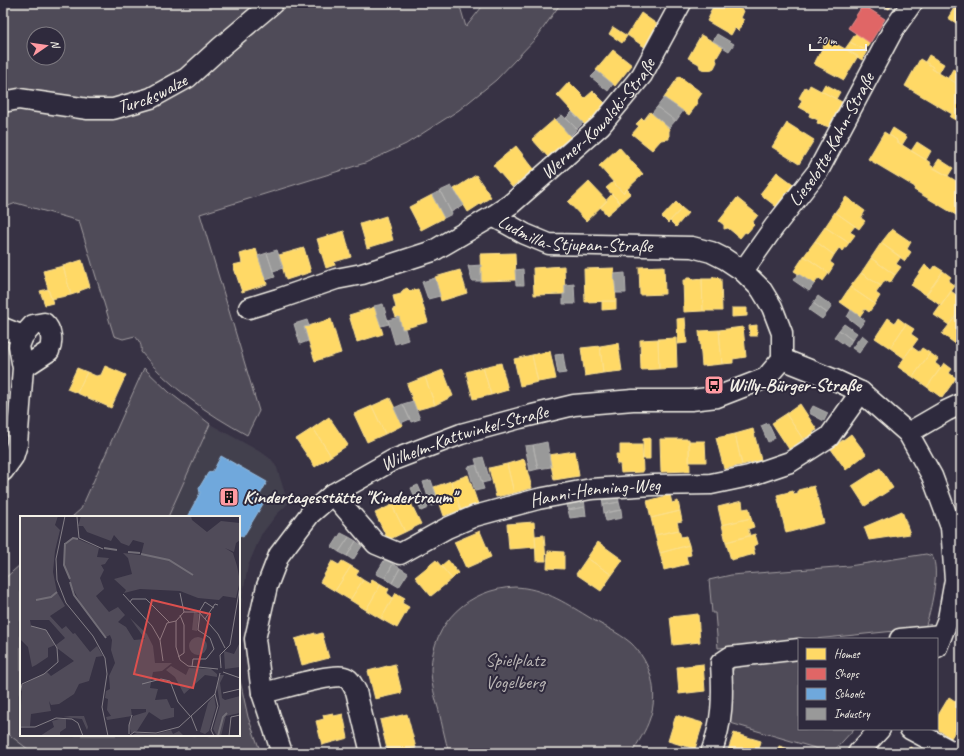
<svg xmlns="http://www.w3.org/2000/svg" width="964" height="756" viewBox="0 0 964 756" font-family="Caveat,sans-serif">
<style>
.built{fill:#433f4e}
.green{fill:#504b59;stroke:#a29ea0;fill-rule:evenodd}
.homes{fill:#ffd966;stroke:#fce08d}
.shops{fill:#e06666;stroke:#e6908d}
.schools{fill:#6fa8dc;stroke:#97bee0}
.industry{fill:#999;stroke:#b4b3b1}
.lines{fill:none;stroke-linecap:round;stroke-linejoin:round}
.minor-casing{stroke:#f4f1e8;stroke-width:23}
.minor{stroke:#2f2a3d;stroke-width:20}
.labels{text-anchor:middle;dominant-baseline:central;stroke-width:4;stroke-linejoin:round;paint-order:stroke}
.street-label{font-size:19px;fill:#f4f1e8;stroke:#2f2a3d}
.poi-label{font-size:19px;font-weight:bold;fill:#f4f1e8;stroke:#2f2a3d;text-anchor:start}
.park-label{font-size:19px;fill:#bbb7b6;stroke:#2f2a3d}
.inset-river{fill:none;stroke:#726e77;stroke-width:2}
.inset-road{fill:none;stroke:#837e86;stroke-width:1}
.view{fill:#dc504e;fill-opacity:0.15;stroke:#dc504e;stroke-width:2}
.inset-edge{fill:none;stroke:#f4f1e8;stroke-width:2}
</style>
<rect width="100%" height="100%" fill="#373244"/>
<filter id="ink" filterUnits="userSpaceOnUse"><feTurbulence type="fractalNoise" baseFrequency=".025" numOctaves="2"/><feDisplacementMap in="SourceGraphic" scale="8" xChannelSelector="R" yChannelSelector="G"/><feConvolveMatrix kernelMatrix="1 2 1 2 8 2 1 2 1" color-interpolation-filters="sRGB"/></filter>
<g filter="url(#ink)">
<path class="built" d="M 210,424 L 264,454 L 272,460 L 277,468 L 287,500 L 288,504 L 277,514 L 261,535 L 248,566 L 243,593 L 239,623 L 239,517 L 168,517 Z
M 3,730 L 33,753 L 3,753 Z"/>
<path class="green" d="M 3,3 L 459,3 L 466,27 L 485,3 L 561,3 L 537,37 L 496,80 L 459,110 L 406,144 L 365,163 L 200,214 L 259,411 L 247,435 C 208,414 169,387 141,352 C 142,345 140,342 135,336 L 123,339 L 114,336 L 79,221 L 16,203 L 3,208 ZM 34,34 L 58,34 L 58,58 L 34,58 Z
M 144,368 L 169,392 L 210,424 L 168,517 L 72,517 L 81,509 Z
M 926,554 L 932,556 C 941,570 930,613 925,628 L 815,639 L 799,639 L 799,641 L 718,648 L 715,613 L 712,613 L 709,580 L 731,575 L 849,566 Z
M 21,564 L 21,735 L 239,735 L 239,676 L 248,717 L 261,753 L 33,753 L 3,730 L 3,580 Z
M 515,587 C 542,588 564,602 587,616 C 601,625 618,632 631,643 C 651,662 659,692 650,718 C 646,731 638,742 632,753 L 449,753 C 445,739 442,725 439,711 C 435,698 431,683 431,669 C 433,622 468,589 515,587 Z
M 799,656 L 799,729 L 854,729 L 832,753 L 727,722 L 731,675 L 734,668 L 738,664 Z"/>
<path class="homes" d="M 717,3 L 730,3 L 744,11 L 741,18 L 744,20 L 738,31 L 735,28 L 731,35 L 707,21 L 711,13 L 710,12 L 714,5 L 715,6 Z
M 879,3 L 894,3 L 889,9 Z
M 957,3 L 961,3 L 961,26 L 948,18 Z
M 641,13 L 661,27 L 646,48 L 627,35 Z
M 613,27 L 627,36 L 622,43 L 609,34 Z
M 856,33 L 870,43 L 865,50 L 850,42 Z
M 701,35 L 723,47 L 716,59 L 717,62 L 714,68 L 710,70 L 704,70 L 700,68 L 699,64 L 688,58 Z
M 827,39 L 858,56 L 844,80 L 814,64 Z
M 850,42 L 867,51 L 862,60 L 845,49 Z
M 613,50 L 632,65 L 615,86 L 596,70 Z
M 929,55 L 944,64 L 939,73 L 932,69 L 933,67 L 925,62 Z
M 920,59 L 933,67 L 932,69 L 961,86 L 961,123 L 950,117 L 952,114 L 905,86 Z
M 953,69 L 961,74 L 961,86 L 948,78 Z
M 679,76 L 702,93 L 696,102 L 698,103 L 689,115 L 664,98 Z
M 569,82 L 585,98 L 593,91 L 606,104 L 596,118 L 595,116 L 586,126 L 557,95 Z
M 825,84 L 840,92 L 836,99 L 821,91 Z
M 810,85 L 842,102 L 829,127 L 817,123 L 818,120 L 809,116 L 810,113 L 799,107 L 802,100 L 799,98 L 805,87 L 808,89 Z
M 650,112 L 670,129 L 669,131 L 669,139 L 661,140 L 652,150 L 632,134 L 639,126 L 636,124 L 642,118 L 644,120 Z
M 555,119 L 571,137 L 548,157 L 532,139 Z
M 787,123 L 814,140 L 799,164 L 772,147 Z
M 893,128 L 907,137 L 902,145 L 896,141 L 897,140 L 889,135 Z
M 884,132 L 897,140 L 896,141 L 931,163 L 930,165 L 961,184 L 961,218 L 914,190 L 915,187 L 868,159 Z
M 917,142 L 931,151 L 926,160 L 911,151 Z
M 516,146 L 534,169 L 512,187 L 493,165 Z
M 619,147 L 643,174 L 623,193 L 599,166 Z
M 939,159 L 953,168 L 948,176 L 933,168 Z
M 777,172 L 796,186 L 779,209 L 760,194 Z
M 476,175 L 491,197 L 468,212 L 454,189 Z
M 589,182 L 607,201 L 586,221 L 568,202 Z
M 613,182 L 623,193 L 627,189 L 631,193 L 620,203 L 606,188 Z
M 612,194 L 621,203 L 607,215 L 600,207 Z
M 432,195 L 444,218 L 421,230 L 409,207 Z
M 846,197 L 865,211 L 861,218 L 865,221 L 859,229 L 835,212 Z
M 737,198 L 758,215 L 752,223 L 754,225 L 747,233 L 745,232 L 740,238 L 728,228 L 724,229 L 724,225 L 719,221 Z
M 676,202 L 682,208 L 668,223 L 662,217 Z
M 682,208 L 688,213 L 676,227 L 670,221 Z
M 835,212 L 855,226 L 850,232 L 855,235 L 849,243 L 825,227 Z
M 386,216 L 393,240 L 367,248 L 360,224 Z
M 825,227 L 849,243 L 843,251 L 839,248 L 834,255 L 815,241 Z
M 892,229 L 911,242 L 907,249 L 911,252 L 905,261 L 881,243 Z
M 344,231 L 351,257 L 334,262 L 335,265 L 326,268 L 317,239 Z
M 815,241 L 834,255 L 830,262 L 834,265 L 829,273 L 804,256 Z
M 881,243 L 901,257 L 896,264 L 901,267 L 895,275 L 871,258 Z
M 304,248 L 311,272 L 286,280 L 279,255 Z
M 256,249 L 267,284 L 242,292 L 233,265 L 242,263 L 240,254 Z
M 515,253 L 516,280 L 481,281 L 480,254 Z
M 804,256 L 829,273 L 823,281 L 819,278 L 814,284 L 794,271 Z
M 871,258 L 895,275 L 890,283 L 885,280 L 881,286 L 861,273 Z
M 82,260 L 90,287 L 79,291 L 80,292 L 71,295 L 63,266 Z
M 925,265 L 932,270 L 935,266 L 943,271 L 926,295 L 911,285 Z
M 63,266 L 71,295 L 51,299 L 43,271 Z
M 564,266 L 565,294 L 534,295 L 533,268 Z
M 664,266 L 665,294 L 640,295 L 639,267 Z
M 614,268 L 616,301 L 585,302 L 584,269 Z
M 460,270 L 467,293 L 441,301 L 435,277 Z
M 943,271 L 951,277 L 948,281 L 955,286 L 941,306 L 926,295 Z
M 861,273 L 881,286 L 876,293 L 880,296 L 875,304 L 850,287 Z
M 713,277 L 717,277 L 719,279 L 721,279 L 722,311 L 703,311 L 702,279 L 712,279 Z
M 687,278 L 691,278 L 693,280 L 702,279 L 703,311 L 684,312 L 683,280 L 686,280 Z
M 850,287 L 875,304 L 869,312 L 865,309 L 860,316 L 840,302 Z
M 407,288 L 410,291 L 418,289 L 428,322 L 402,329 L 399,317 L 396,317 L 393,309 L 396,308 L 393,296 L 401,294 L 403,290 Z
M 48,289 L 53,303 L 45,305 L 40,291 Z
M 951,291 L 959,297 L 956,301 L 961,304 L 961,309 L 949,325 L 934,315 Z
M 602,301 L 616,301 L 616,309 L 602,310 Z
M 375,307 L 383,334 L 357,342 L 349,315 Z
M 732,308 L 747,308 L 747,316 L 732,317 Z
M 960,311 L 961,312 L 961,340 L 957,345 L 942,334 Z
M 685,318 L 687,343 L 678,344 L 677,319 Z
M 888,318 L 895,323 L 898,318 L 906,324 L 890,348 L 875,338 Z
M 331,319 L 341,353 L 315,361 L 304,327 Z
M 906,324 L 914,329 L 911,334 L 918,339 L 904,358 L 890,348 Z
M 757,325 L 757,336 L 750,336 L 749,326 Z
M 743,327 L 746,357 L 733,359 L 733,363 L 722,364 L 719,330 Z
M 719,330 L 722,364 L 702,366 L 699,331 Z
M 676,338 L 677,368 L 659,369 L 658,339 Z
M 658,339 L 659,369 L 641,370 L 640,340 Z
M 618,343 L 622,371 L 603,373 L 600,346 Z
M 600,346 L 603,373 L 585,376 L 581,348 Z
M 912,347 L 919,352 L 922,348 L 930,353 L 913,377 L 898,367 Z
M 550,351 L 556,379 L 538,382 L 532,355 Z
M 930,353 L 938,359 L 935,363 L 941,368 L 927,387 L 913,377 Z
M 532,355 L 538,382 L 520,386 L 514,359 Z
M 501,363 L 508,390 L 491,395 L 483,367 Z
M 944,363 L 952,369 L 949,373 L 956,378 L 942,398 L 927,387 Z
M 105,366 L 126,375 L 111,408 L 77,393 L 87,372 L 96,376 L 101,375 Z
M 483,367 L 491,395 L 473,399 L 466,372 Z
M 77,368 L 87,372 L 77,393 L 67,389 Z
M 443,370 L 453,396 L 435,405 L 425,377 Z
M 425,377 L 435,405 L 416,410 L 407,384 Z
M 390,398 L 403,425 L 385,434 L 372,406 Z
M 800,404 L 817,430 L 813,432 L 814,434 L 803,439 L 786,414 Z
M 372,406 L 385,434 L 367,442 L 354,414 Z
M 3,408 L 5,431 L 3,431 Z
M 786,414 L 803,439 L 794,447 L 793,446 L 789,449 L 772,423 Z
M 329,417 L 348,445 L 331,456 L 313,428 Z
M 313,428 L 331,456 L 315,467 L 296,439 Z
M 753,429 L 761,460 L 742,465 L 735,434 Z
M 735,434 L 742,465 L 724,469 L 716,438 Z
M 851,434 L 866,454 L 846,470 L 831,449 Z
M 650,438 L 650,459 L 643,459 L 643,439 Z
M 660,439 L 689,439 L 690,471 L 661,472 Z
M 689,441 L 705,441 L 706,462 L 689,462 Z
M 620,445 L 642,445 L 643,472 L 621,473 L 620,464 L 617,464 L 616,454 L 620,454 Z
M 575,451 L 579,476 L 554,480 L 549,455 Z
M 524,459 L 532,488 L 514,493 L 507,464 Z
M 507,464 L 514,493 L 496,497 L 489,468 Z
M 880,468 L 893,488 L 865,506 L 852,486 Z
M 468,475 L 478,504 L 461,510 L 451,481 Z
M 451,481 L 461,510 L 444,516 L 434,487 Z
M 814,486 L 824,523 L 786,533 L 777,495 L 793,491 L 794,494 L 798,493 L 798,490 Z
M 670,495 L 672,503 L 678,501 L 680,511 L 651,518 L 647,501 Z
M 408,497 L 421,524 L 405,532 L 392,505 Z
M 742,501 L 743,509 L 749,508 L 751,518 L 722,525 L 718,507 Z
M 392,505 L 405,532 L 388,540 L 375,513 Z
M 680,511 L 682,521 L 677,522 L 679,530 L 655,535 L 651,518 Z
M 902,511 L 910,534 L 869,540 L 864,527 Z
M 751,518 L 754,527 L 748,529 L 750,536 L 726,542 L 722,525 Z
M 534,522 L 536,547 L 509,549 L 507,524 Z
M 679,530 L 681,537 L 686,536 L 689,545 L 660,553 L 655,535 Z
M 480,531 L 491,557 L 466,568 L 454,542 Z
M 755,534 L 758,544 L 753,546 L 755,554 L 731,560 L 726,542 Z
M 544,535 L 546,561 L 536,561 L 535,536 Z
M 598,542 L 623,560 L 612,575 L 587,558 Z
M 689,545 L 691,555 L 686,556 L 688,564 L 664,570 L 660,553 Z
M 548,551 L 564,552 L 564,569 L 547,568 Z
M 587,558 L 612,575 L 601,591 L 576,574 Z
M 436,560 L 452,579 L 431,596 L 415,577 Z
M 448,560 L 458,573 L 452,579 L 441,566 Z
M 332,561 L 339,565 L 342,561 L 351,566 L 335,591 L 320,582 Z
M 351,566 L 359,571 L 356,575 L 363,580 L 350,600 L 335,591 Z
M 372,579 L 381,584 L 366,610 L 350,600 L 363,580 L 370,584 Z
M 381,584 L 389,589 L 387,593 L 393,598 L 381,619 L 366,610 Z
M 396,593 L 405,598 L 402,603 L 409,607 L 397,628 L 381,619 Z
M 698,614 L 700,642 L 673,645 L 670,617 Z
M 315,633 L 315,635 L 322,633 L 329,658 L 302,665 L 295,639 Z
M 395,664 L 402,693 L 375,699 L 368,671 Z
M 703,664 L 705,691 L 679,694 L 677,667 Z
M 949,697 L 961,705 L 961,721 L 951,738 L 937,729 L 937,717 Z
M 333,713 L 334,716 L 343,714 L 348,738 L 322,745 L 316,721 L 324,719 L 323,715 Z
M 407,714 L 416,748 L 395,753 L 388,753 L 380,720 Z
M 676,715 L 703,723 L 695,749 L 668,741 Z
M 734,733 L 761,741 L 758,753 L 727,753 Z
M 779,746 L 803,753 L 777,753 Z
M 910,747 L 919,753 L 906,753 Z"/>
<path class="shops" d="M 863,5 L 885,19 L 870,43 L 848,28 Z"/>
<path class="schools" d="M 221,456 L 267,482 L 257,500 L 263,504 L 243,537 L 239,535 L 239,517 L 187,517 L 200,493 L 199,488 L 208,473 L 213,471 Z"/>
<path class="industry" d="M 717,34 L 734,44 L 729,51 L 713,41 Z
M 597,71 L 613,84 L 608,91 L 591,77 Z
M 664,98 L 683,111 L 676,121 L 657,107 Z
M 657,107 L 675,121 L 669,128 L 652,113 Z
M 572,112 L 583,123 L 577,129 L 566,118 Z
M 562,115 L 577,129 L 570,136 L 556,120 Z
M 451,186 L 464,205 L 451,212 L 440,191 Z
M 440,191 L 452,214 L 444,218 L 432,195 Z
M 277,250 L 283,268 L 273,271 L 267,253 Z
M 267,253 L 275,277 L 266,280 L 258,256 Z
M 481,265 L 481,281 L 472,281 L 468,266 Z
M 523,269 L 524,285 L 516,285 L 515,270 Z
M 625,273 L 626,293 L 616,293 L 614,274 Z
M 798,274 L 814,284 L 809,291 L 793,280 Z
M 435,278 L 440,296 L 428,299 L 422,282 Z
M 574,284 L 575,304 L 563,304 L 563,294 L 565,294 L 565,285 Z
M 818,296 L 832,306 L 827,313 L 813,303 Z
M 813,303 L 827,313 L 822,319 L 809,310 Z
M 383,304 L 389,324 L 381,326 L 374,306 Z
M 851,310 L 865,320 L 860,327 L 847,317 Z
M 399,317 L 402,329 L 405,329 L 408,340 L 395,344 L 388,320 Z
M 307,320 L 309,326 L 304,327 L 308,341 L 300,344 L 294,324 Z
M 844,324 L 857,333 L 852,340 L 839,330 Z
M 839,330 L 852,340 L 848,347 L 834,337 Z
M 862,335 L 868,340 L 859,353 L 852,348 Z
M 563,354 L 566,373 L 558,374 L 555,355 Z
M 413,401 L 420,419 L 411,422 L 403,404 Z
M 403,404 L 410,419 L 401,423 L 394,408 Z
M 813,406 L 828,413 L 824,421 L 809,413 Z
M 768,423 L 775,438 L 768,442 L 761,426 Z
M 547,442 L 551,467 L 538,469 L 533,445 Z
M 533,445 L 538,469 L 530,471 L 525,446 Z
M 483,457 L 490,481 L 482,483 L 475,459 Z
M 476,465 L 484,489 L 475,491 L 468,467 Z
M 431,480 L 439,503 L 431,506 L 423,482 Z
M 418,485 L 428,508 L 421,511 L 411,488 Z
M 618,494 L 619,502 L 603,505 L 602,496 Z
M 584,499 L 585,507 L 568,510 L 567,502 Z
M 619,502 L 621,510 L 604,513 L 603,505 Z
M 585,507 L 586,516 L 570,518 L 568,510 Z
M 621,510 L 622,518 L 606,521 L 604,513 Z
M 341,533 L 349,537 L 339,552 L 332,547 Z
M 349,537 L 356,541 L 347,556 L 339,552 Z
M 356,541 L 362,546 L 353,560 L 347,556 Z
M 385,559 L 393,564 L 385,578 L 376,574 Z
M 393,564 L 400,568 L 392,583 L 385,578 Z
M 400,568 L 408,573 L 399,587 L 392,583 Z"/>
<g class="lines">
<defs>
<g id="minor">
<path id="s1" d="M 3,102 L 19,99 L 88,109 L 113,109 L 151,98 L 187,78 L 221,47 L 273,3"/>
<path id="s2" d="M 493,216 L 511,204 L 601,125 L 642,75 L 681,3"/>
<path id="s3" d="M 743,271 L 774,227 L 818,171 L 893,30 L 912,3"/>
<path id="s4" d="M 249,308 L 278,299 L 336,279 L 362,274 L 433,251 L 493,216 L 525,234 L 549,244 L 692,247 L 711,252 L 725,259 L 743,271 L 761,289 L 772,307 L 782,333 L 782,359"/>
<path d="M 3,328 L 23,336"/>
<path d="M 782,359 L 835,380 L 861,392 L 908,433 L 932,476 L 951,527 L 955,580 L 948,619 L 937,647"/>
<path d="M 908,433 L 946,411 L 961,404"/>
<path d="M 3,471 L 13,457 L 17,444 L 23,368 L 19,346 L 23,336 L 33,325 L 44,323 C 52,330 53,342 49,351 L 23,368"/>
<path id="s5" d="M 333,494 L 376,544 L 400,554 L 447,528 L 475,516 L 538,499 L 591,489 L 652,485 L 711,484 L 749,476 L 790,462 L 829,437 L 861,392"/>
<path d="M 900,639 L 941,635"/>
<path d="M 262,693 C 278,690 331,673 344,677 C 350,678 353,686 356,691 L 371,753"/>
<path d="M 910,729 L 955,753"/>
<path id="s6" d="M 282,753 L 262,693 L 255,639 L 267,586 L 279,555 L 310,514 L 333,494 L 393,460 L 461,434 L 520,418 L 574,405 L 633,400 L 691,400 L 717,397 L 766,378 L 782,359"/>
<path d="M 711,753 C 723,721 723,697 721,663 L 730,657 L 799,649"/>
<path d="M 858,753 L 880,729"/>
</g>
</defs>
<use href="#minor" class="minor-casing"/>
<use href="#minor" class="minor"/>
</g>
</g>
<defs>
<symbol id="bus-square" viewBox="-11 -11 22 22"><rect x="-9" y="-9" width="18" height="18" rx="4" fill="#ff9aa2" stroke="#2f2a3d"/><path d="M-5-6H5V4H4V6H2V4H-2V6H-4V4H-5ZM-3.5-4V0h7V-4ZM-3.5 1.2v1.5H-2V1.2ZM2 1.2v1.5H3.5V1.2Z" fill="#111"/></symbol>
<symbol id="building-square" viewBox="-11 -11 22 22"><rect x="-9" y="-9" width="18" height="18" rx="4" fill="#ff9aa2" stroke="#2f2a3d"/><path d="M-4-6H4V6H1V3H-1V6H-4ZM-2.5-4.3h1.7v1.8h-1.7ZM.8-4.3h1.7v1.8H.8ZM-2.5-1h1.7V.8h-1.7ZM.8-1h1.7V.8H.8Z" fill="#111"/></symbol>
</defs>
<g fill-rule="evenodd">
<use href="#bus-square" x="703" y="374" width="22" height="22"/>
<use href="#building-square" x="218" y="486" width="22" height="22"/>
</g>
<g class="labels">
<g class="street-label">
<text stroke="none"><textPath href="#s1" startOffset="153">Turckswalze</textPath></text>
<text stroke="none"><textPath href="#s2" startOffset="144">Werner-Kowalski-Straße</textPath></text>
<text stroke="none"><textPath href="#s3" startOffset="159">Lieselotte-Kahn-Straße</textPath></text>
<text stroke="none"><textPath href="#s4" startOffset="349">Ludmilla-Stjupan-Straße</textPath></text>
<text stroke="none"><textPath href="#s6" startOffset="431">Wilhelm-Kattwinkel-Straße</textPath></text>
<text stroke="none"><textPath href="#s5" startOffset="299">Hanni-Henning-Weg</textPath></text>
</g>
<g class="poi-label">
<text x="728" y="385">Willy-Bürger-Straße</text>
<text x="243" y="497">Kindertagesstätte "Kindertraum"</text>
</g>
<g class="park-label">
<text x="515" y="660">Spielplatz<tspan x="515" dy="22">Vogelberg</tspan></text>
</g>
</g>
<g transform="translate(20 516)">
<rect width="220" height="220" fill="#373244"/>
<path d="M 0,0 L 38,0 L 35,9 L 40,14 L 35,35 L 33,56 L 37,76 L 45,90 L 30,100 L 42,113 L 46,110 L 53,118 L 55,117 L 70,136 L 77,130 L 83,140 L 76,141 L 69,165 L 59,168 L 54,178 L 39,188 L 31,189 L 29,185 L 31,195 L 11,198 L 10,210 L 0,210 L 2,169 L 27,156 L 31,160 L 54,145 L 37,132 L 36,129 L 45,122 L 29,104 L 10,104 L 11,110 L 26,114 L 35,129 L 28,132 L 28,141 L 16,149 L 12,151 L 8,131 L 0,123 ZM 61,0 L 171,0 L 172,4 L 187,16 L 201,5 L 220,7 L 220,24 L 216,27 L 214,36 L 205,32 L 213,37 L 217,50 L 220,65 L 216,82 L 203,80 L 199,84 L 178,82 L 160,75 L 120,73 L 104,77 L 106,74 L 94,63 L 112,58 L 108,42 L 103,37 L 121,39 L 124,27 L 113,24 L 109,30 L 101,27 L 94,19 L 91,25 L 67,16 L 63,10 L 58,10 ZM 53,21 L 79,32 L 77,41 L 89,42 L 85,48 L 81,49 L 84,54 L 80,62 L 84,73 L 76,80 L 79,84 L 89,96 L 98,91 L 105,99 L 98,106 L 106,111 L 114,124 L 125,123 L 110,102 L 127,118 L 133,130 L 135,147 L 152,147 L 142,155 L 133,156 L 130,172 L 138,173 L 135,184 L 147,183 L 151,192 L 154,192 L 154,201 L 141,204 L 129,196 L 117,215 L 111,217 L 109,209 L 113,200 L 126,196 L 126,193 L 111,193 L 112,200 L 87,204 L 86,201 L 91,200 L 87,194 L 88,183 L 85,182 L 86,175 L 90,173 L 89,160 L 95,147 L 91,134 L 92,124 L 90,119 L 86,121 L 62,90 L 52,71 L 45,51 L 44,30 ZM 174,96 L 179,98 L 177,115 L 172,114 ZM169 130a9 9 0 1 1 18 0a9 9 0 1 1-18 0ZM 220,126 L 220,151 L 205,153 L 204,135 L 214,138 ZM 151,150 L 166,159 L 169,152 L 191,153 L 197,158 L 197,161 L 185,159 L 164,178 L 155,161 L 146,154 ZM 200,159 L 204,159 L 200,167 L 202,182 L 205,184 L 220,180 L 220,197 L 206,200 L 201,220 L 197,220 L 193,213 L 200,189 L 197,170 ZM 194,179 L 196,191 L 189,215 L 185,218 L 180,216 L 188,187 ZM 50,200 L 64,200 L 68,211 L 67,214 L 62,203 L 43,201 ZM 39,203 L 46,203 L 46,212 L 40,216 L 40,220 L 20,220 L 34,211 L 32,205 ZM 151,214 L 153,218 L 159,215 L 164,220 L 110,220 L 117,217 L 136,218 Z" fill="#504b59"/>
<path class="inset-river" d="M 45,27 L 44,49 L 50,63M 45,28 L 53,22 L 58,23M 84,32 L 97,34M 108,36 L 120,37M 121,38 L 149,44 L 173,59M 50,66 L 54,79 L 86,122M 16,84 L 31,81 L 37,76M 198,220 L 203,201 L 207,197"/>
<path class="inset-road" d="M 45,0 L 36,43 L 37,64 L 46,87 L 73,120 L 85,142 L 87,158 L 82,191 L 88,220M 57,1 L 59,22 L 83,33M 160,77 L 164,96M 103,78 L 132,110 L 140,124M 110,86 L 112,83 L 126,83 L 149,106M 179,96 L 185,86 L 194,92M 185,103 L 195,88 L 198,89M 156,105 L 156,131 L 160,144 L 168,150 L 198,153M 156,105 L 164,96 L 179,96 L 198,118 L 205,132M 158,141 L 164,137 L 164,109 L 160,99M 143,145 L 140,124 L 147,107 L 156,105M 172,151 L 173,143 L 186,143 L 194,133 L 190,122 L 178,114 L 180,97M 201,152 L 200,139 L 210,129 L 220,70M 203,156 L 220,162M 122,168 L 141,163 L 150,165 L 158,186 L 170,200M 203,177 L 220,173M 0,178 L 2,168 L 24,158 L 38,146 L 37,132 L 26,114 L 11,110M 171,200 L 177,215M 0,211 L 15,211 L 36,202 L 52,203 L 58,207 L 63,220M 109,218 L 109,209 L 112,199M 109,220 L 114,216 L 136,217 L 159,211 L 195,178M 194,220 L 191,214 L 198,190 L 195,178 L 200,157M 209,220 L 211,201 L 220,199"/>
<path class="view" d="M 132,84 L 190,98 L 173,172 L 114,158 Z"/>
<rect width="220" height="220" class="inset-edge"/>
</g>
<rect width="964" height="756" fill="none" stroke="#2f2a3d" stroke-width="16"/>
<rect x="8" y="8" width="948" height="740" fill="none" stroke="#f4f1e8" stroke-width="1.5" filter="url(#ink)"/>
<rect x="798" y="638" width="140" height="92" fill="#2f2a3d" stroke="#7e7a81"/>
<rect x="806" y="648" width="20" height="12" fill="#ffd966" stroke="#7e7a81"/>
<text x="834" y="658" font-size="12" fill="#f4f1e8">Homes</text>
<rect x="806" y="668" width="20" height="12" fill="#e06666" stroke="#7e7a81"/>
<text x="834" y="678" font-size="12" fill="#f4f1e8">Shops</text>
<rect x="806" y="688" width="20" height="12" fill="#6fa8dc" stroke="#7e7a81"/>
<text x="834" y="698" font-size="12" fill="#f4f1e8">Schools</text>
<rect x="806" y="708" width="20" height="12" fill="#999999" stroke="#7e7a81"/>
<text x="834" y="718" font-size="12" fill="#f4f1e8">Industry</text>
<g transform="translate(46 46) rotate(77)"><circle r="19" fill="#2f2a3d" stroke="#7e7a81"/>
<path d="M0-3L7 15L0 10L-7 15Z" fill="#ff9aa2"/>
<text y="-6" font-size="11" font-weight="bold" text-anchor="middle" fill="#f4f1e8">N</text>
</g>
<path d="M810 44v6h56v-6" fill="none" stroke="#f4f1e8" stroke-width="2"/>
<text x="816" y="44" font-size="12" fill="#f4f1e8" stroke="#2f2a3d" stroke-width="3" paint-order="stroke">20 m</text>
</svg>
